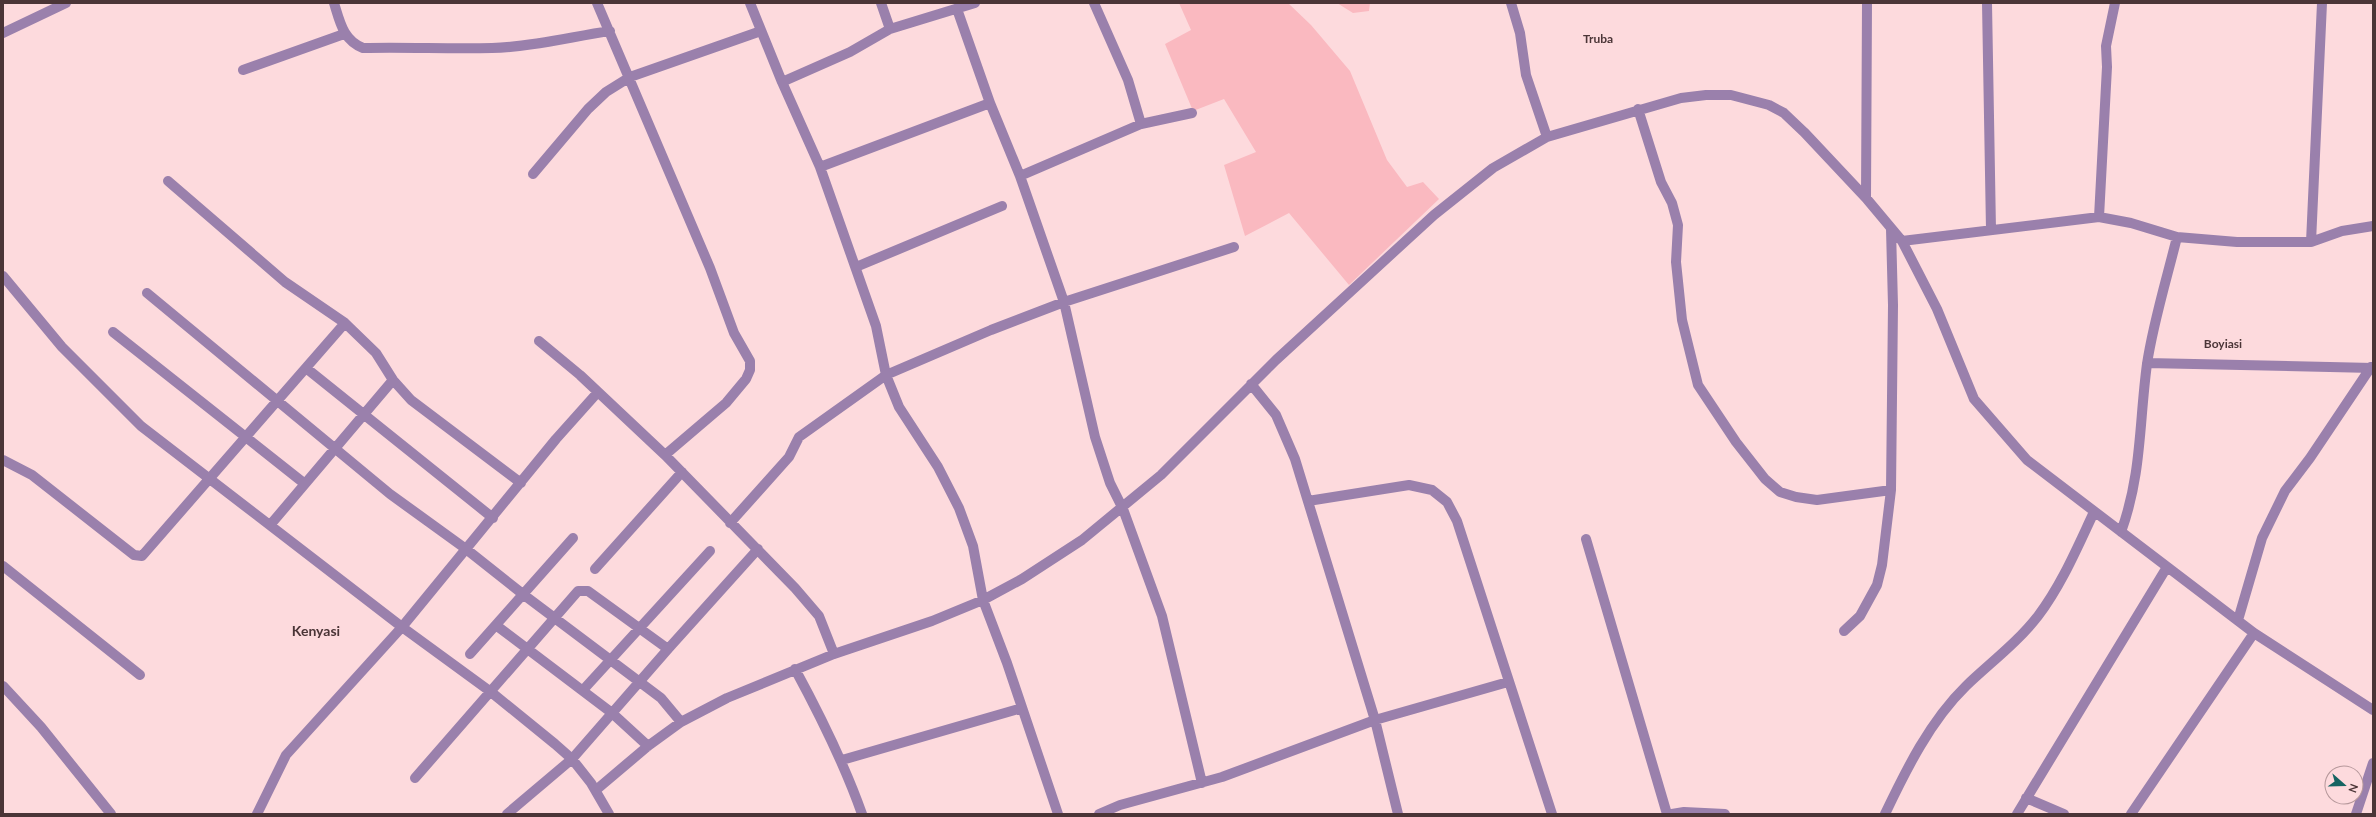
<svg xmlns="http://www.w3.org/2000/svg" width="2376" height="817" viewBox="0 0 2376 817" font-family="Lato,sans-serif">
<style>
.green{fill:#fab9c0}
.lines{fill:none;stroke-linecap:round;stroke-linejoin:round}
.minor{stroke:#9a80ac;stroke-width:10}
.labels{text-anchor:middle;dominant-baseline:central;stroke-width:3;stroke-linejoin:round;paint-order:stroke}
.quarter-label{font-size:12px;font-weight:bold;fill:#4b3537;stroke:#fddadd}
.district-label{font-size:14px;font-weight:bold;fill:#4b3537;stroke:#fddadd}
</style>
<rect width="100%" height="100%" fill="#fddadd"/>
<path class="green" d="M 1179,3 L 1288,3 L 1311,25 L 1350,71 L 1387,160 L 1407,187 L 1423,182 L 1439,199 L 1349,285 L 1289,213 L 1245,236 L 1224,165 L 1256,152 L 1224,99 L 1193,111 L 1165,44 L 1191,30 Z
M 1337,3 L 1370,3 L 1369,11 L 1353,13 Z"/>
<g class="lines">
<path class="minor" d="M 334,3 C 340,22 343,40 363,48 C 406,47 449,49 492,48 C 531,47 570,37 610,31
M 597,3 L 710,268 L 734,333 L 750,361 L 750,370 L 746,379 L 726,403 L 665,455
M 750,3 L 782,82 L 820,167 L 876,326 L 886,375 L 899,407 L 938,467 L 959,508 L 973,546 L 983,600 L 1007,663 L 1058,814
M 881,3 L 890,29
M 1094,3 L 1128,80 L 1141,124
M 1511,3 L 1520,33 L 1526,75 L 1547,137
M 1987,3 L 1991,230
M 957,9 L 990,103 L 1020,176 L 1064,302 L 1095,437 L 1110,483 L 1123,509 L 1162,616 L 1202,783
M 3,33 L 66,3
M 243,70 L 344,34
M 782,82 L 850,52 L 890,29 L 975,3
M 1638,109 L 1661,182 L 1672,203 L 1678,225 L 1676,262 L 1682,320 L 1698,385 L 1736,442 L 1765,479 L 1780,492 L 1796,497 L 1817,500 L 1891,490
M 820,167 L 990,103
M 533,174 L 588,109 L 606,92 L 630,77 L 761,31
M 1020,176 L 1141,124 L 1192,113
M 168,181 L 285,282 L 345,323 L 376,353 L 393,380 L 411,400 L 521,483
M 1866,198 L 1867,3
M 2099,217 L 2107,67 L 2106,46 L 2115,3
M 1902,241 L 2099,217 L 2131,223 L 2177,237 L 2237,242 L 2311,242 L 2342,231 L 2373,226
M 2311,242 L 2322,3
M 856,267 L 1002,206
M 3,276 L 62,347 L 141,426 L 402,627 L 491,692 L 555,744 L 572,759 L 591,783 L 609,814
M 147,293 L 390,494 L 466,549 L 524,595 L 661,698 L 681,722
M 113,332 L 305,484
M 539,341 L 580,375 L 665,455 L 795,588 L 819,616 L 834,654
M 2147,363 L 2373,368
M 306,368 L 493,518
M 1251,384 L 1276,415 L 1295,459 L 1375,720 L 1398,814
M 3,460 L 32,475 L 134,555 L 142,556 L 345,323
M 1308,501 L 1409,485 L 1432,490 L 1447,502 L 1457,521 L 1552,814
M 730,523 L 789,457 L 799,437 L 886,375 L 991,330 L 1064,302 L 1234,247
M 271,524 L 393,380
M 2121,532 C 2142,474 2139,423 2147,364 C 2153,323 2167,278 2177,237
M 1586,539 L 1667,814
M 3,566 L 140,675
M 595,569 L 682,472
M 2238,620 L 2262,538 L 2285,491 L 2310,458 L 2371,367
M 497,626 L 612,713 L 648,746
M 1844,631 L 1860,616 L 1877,585 L 1882,565 L 1891,490 L 1893,305 L 1891,229
M 668,649 L 758,549
M 470,654 L 573,538
M 795,669 C 821,717 844,763 862,814
M 3,686 L 41,727 L 111,814
M 583,690 L 710,551
M 842,760 L 1022,708
M 415,778 L 578,591 L 588,591 L 668,649 L 572,759 L 507,814
M 596,790 L 648,746 L 681,722 L 727,698 L 834,654 L 932,621 L 983,600 L 1022,579 L 1082,540 L 1161,475 L 1276,360 L 1434,215 L 1493,168 L 1547,137 L 1681,98 L 1706,95 L 1731,95 L 1769,105 L 1784,113 L 1804,132 L 1866,198 L 1902,241 L 1937,309 L 1974,399 L 2027,460 L 2254,633 L 2373,710
M 2026,798 L 2064,814
M 257,814 L 286,755 L 402,627 L 556,439 L 598,392
M 1099,814 L 1120,805 L 1222,777 L 1375,720 L 1508,682
M 1672,814 L 1684,812 L 1725,814
M 1885,814 C 1906,770 1930,721 1966,686 C 1990,663 2017,643 2038,616 C 2062,584 2077,548 2094,512
M 2017,814 L 2167,567
M 2131,814 L 2254,633
M 2356,814 L 2373,763"/>
</g>
<g class="labels">
<g class="quarter-label">
<text x="1598" y="38">Truba</text>
<text x="2223" y="343">Boyiasi</text>
</g>
<g class="district-label">
<text x="316" y="630">Kenyasi</text>
</g>
</g>
<rect width="2376" height="817" fill="none" stroke="#4b3537" stroke-width="8"/>
<g transform="translate(2344 785) rotate(110)"><circle r="19" fill="#fddadd" stroke="#b6989b"/>
<path d="M0-3L7 15L0 10L-7 15Z" fill="#156462"/>
<text y="-6" font-size="11" font-weight="bold" text-anchor="middle" fill="#4b3537">N</text>
</g>
</svg>
